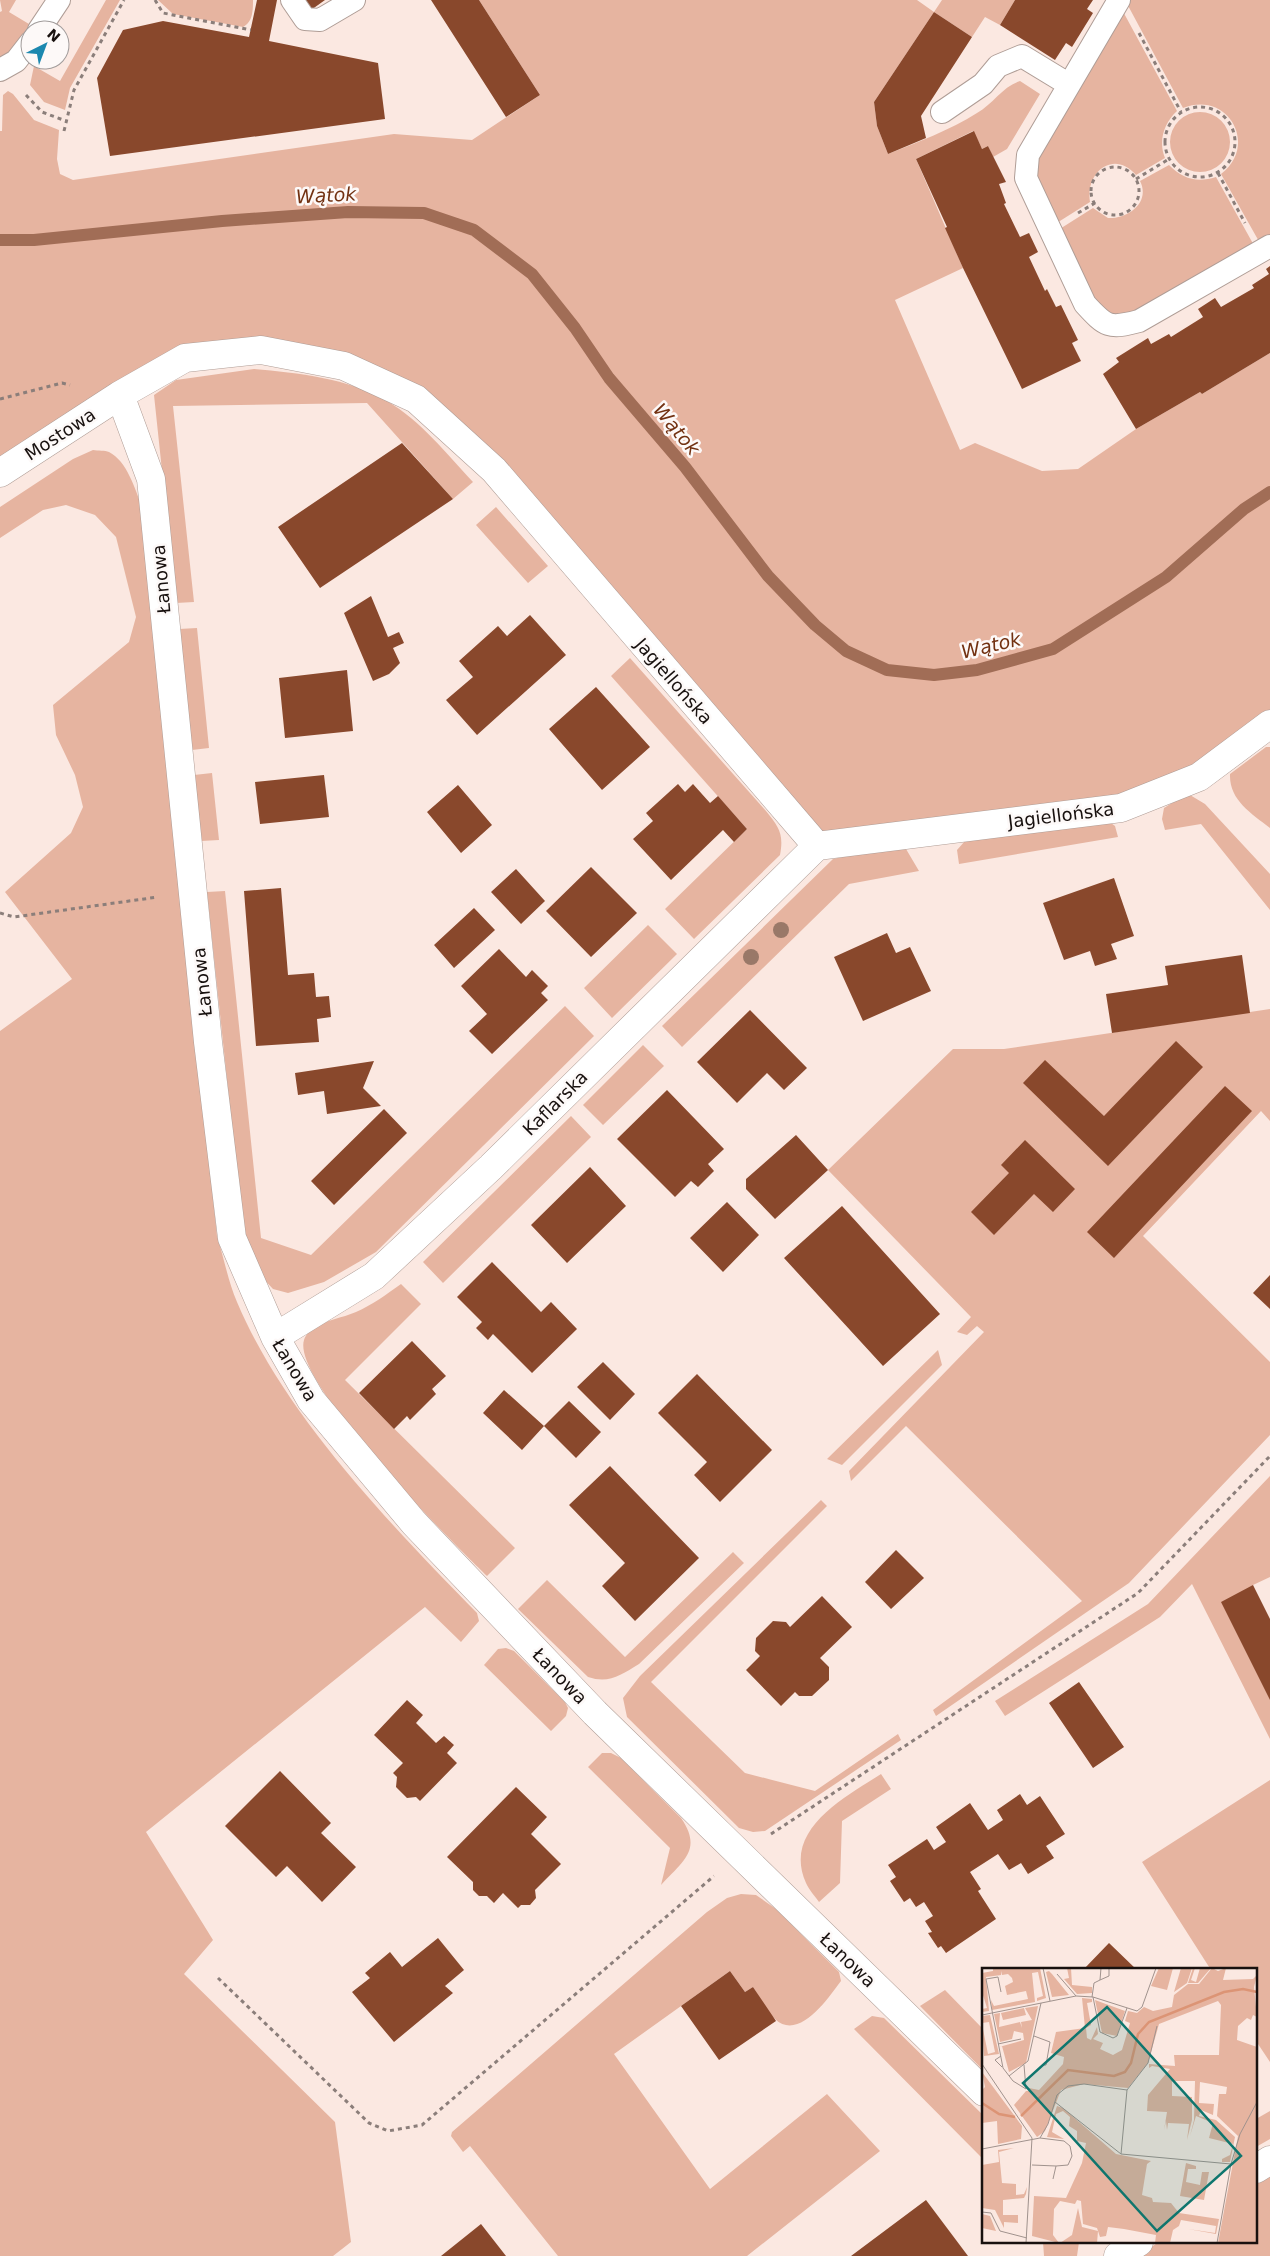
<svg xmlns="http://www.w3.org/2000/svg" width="1270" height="2256" viewBox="0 0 1270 2256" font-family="'DejaVu Sans',sans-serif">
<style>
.green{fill:#e6b4a0}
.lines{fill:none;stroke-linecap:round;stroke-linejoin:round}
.stream{stroke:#a16d56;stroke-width:12}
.building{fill:#89482c}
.service-casing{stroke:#af9d96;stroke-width:24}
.minor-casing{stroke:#af9d96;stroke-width:29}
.path{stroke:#8b7e7a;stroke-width:3;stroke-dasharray:4 4;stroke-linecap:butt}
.service{stroke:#fff;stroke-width:22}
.minor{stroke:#fff;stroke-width:28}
.tree{fill:#997868}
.labels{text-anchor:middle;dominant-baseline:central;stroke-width:5;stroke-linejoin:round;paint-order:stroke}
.street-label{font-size:18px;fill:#18110f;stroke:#fdf9f8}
.water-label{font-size:19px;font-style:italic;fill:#723111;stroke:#fdf9f8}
.inset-river{fill:none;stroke:#dc9475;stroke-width:2.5}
.inset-road{fill:none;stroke:#a0928d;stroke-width:1}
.view{fill:#0f766e;fill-opacity:0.15;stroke:#0f766e;stroke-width:2.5}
.inset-edge{fill:none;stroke:#18110f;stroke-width:2.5}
</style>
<rect width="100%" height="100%" fill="#fbe8e1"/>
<path class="green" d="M 0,0 L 16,0 L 9,12 L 34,27 L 13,52 L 0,58 L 0,12 L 2,11 Z
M 106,0 L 120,0 L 70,88 L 65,110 L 44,102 L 30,85 L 34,66 L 60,81 Z
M 158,0 L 253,0 C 253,10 253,22 243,27 L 173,14 Z
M 479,0 L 917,0 L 934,12 L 942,0 L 1015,0 L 1000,25 L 985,17 L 972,37 L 934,12 L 874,102 L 877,126 L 888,154 C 918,142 950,130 977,113 C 993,104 1003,86 1020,81 L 1040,94 L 1007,149 L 993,157 L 988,146 L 982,149 L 973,131 L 916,159 L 963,268 L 895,300 L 960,450 L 975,443 L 1042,471 L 1078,469 L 1136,429 L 1200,392 L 1202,394 L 1270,353 L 1270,489 L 1242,506 L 1164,575 L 1053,645 L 977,667 L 934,672 L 888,667 L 848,649 L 816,623 L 771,575 L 687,464 L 612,377 L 577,325 L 535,272 L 477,228 L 425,210 L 347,208 L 220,218 L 33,237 L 0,237 L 0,131 L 2,131 L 3,95 L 8,91 L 13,94 L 34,120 L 59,130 L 57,159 L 60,174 L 73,180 L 394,134 L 472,140 L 540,95 Z
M 1125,0 L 1270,0 L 1270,240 L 1261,245 L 1221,174 C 1259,145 1228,90 1183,108 Z
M 1120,6 L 1177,111 C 1164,123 1158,141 1165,158 L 1136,175 C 1114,149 1085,172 1090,202 L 1052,226 L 1031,156 Z
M1170 142a30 30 0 1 1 60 0a30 30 0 1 1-60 0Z
M 1169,165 C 1183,179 1197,183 1216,177 L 1256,249 L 1137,316 L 1102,315 L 1055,232 L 1093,208 L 1108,218 C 1127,219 1151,203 1140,181 Z
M 349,214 L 423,216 L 473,233 L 530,275 L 572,328 L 607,379 L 682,468 L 765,577 L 813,627 L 844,653 L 887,673 L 934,678 L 977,674 L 1055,651 L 1168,578 L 1245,510 L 1270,495 L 1270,715 L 1197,773 L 1120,803 L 839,839 L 818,832 L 497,466 L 345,361 L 183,354 L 0,466 L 0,243 L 34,244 L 222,223 Z
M 254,369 C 298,373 348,378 387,401 C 421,421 446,453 473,482 L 453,499 L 367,403 L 173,406 L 194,602 L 176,603 L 154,395 L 176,380 Z
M 93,450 C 98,451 105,450 109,452 C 127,461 135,489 142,507 L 217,1236 C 224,1258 228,1281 237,1302 C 285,1416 391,1525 477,1613 L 479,1621 L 461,1642 L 425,1607 L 146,1832 L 213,1940 L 184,1974 L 335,2122 L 351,2242 L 333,2256 L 0,2256 L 0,1031 L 72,979 L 5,892 L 71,833 L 83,807 L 75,775 L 56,735 L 53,705 L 129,642 L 136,617 L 116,537 L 95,515 L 66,505 L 43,510 L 0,538 L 0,507 L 73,459 Z
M 496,507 L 548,566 L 528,583 L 476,525 Z
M 197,628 L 209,748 L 192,750 L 179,629 Z
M 630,658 L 766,811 C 779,827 784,834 780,855 L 694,939 L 665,909 L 747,829 L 611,676 Z
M 1266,747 L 1270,747 L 1270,828 C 1251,813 1229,800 1230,774 Z
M 212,773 L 219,840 L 201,841 L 194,775 Z
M 1190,795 L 1205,804 L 1270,874 L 1270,910 L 1201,824 L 1165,830 L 1162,819 L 1164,808 L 1180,798 Z
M 1108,821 L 1115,826 L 1118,837 L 959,864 L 957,850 L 965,841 Z
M 895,846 L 906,849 L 919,871 L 849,884 L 682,1047 L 662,1026 L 833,859 Z
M 225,891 L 261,1238 L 311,1255 L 565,1006 L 594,1036 L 376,1252 L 324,1282 L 288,1293 L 273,1289 L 260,1275 L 244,1239 L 207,892 Z
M 648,925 L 677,954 L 612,1018 L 584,988 Z
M 1270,1009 L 1270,1121 L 1261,1111 L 1143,1236 L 1270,1362 L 1270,1435 L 1129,1583 L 936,1716 L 933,1710 L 1082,1601 L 906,1426 L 851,1481 L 849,1471 L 984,1332 L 977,1326 L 967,1335 L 957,1332 L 971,1317 L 828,1170 L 953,1049 L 1004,1049 Z
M 643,1045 L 664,1066 L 603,1125 L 583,1105 Z
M 571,1116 L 591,1137 L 443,1283 L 423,1262 Z
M 401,1284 L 421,1304 L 345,1380 L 515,1548 L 487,1576 C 453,1543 291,1382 304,1340 C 305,1336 310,1330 313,1328 C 326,1320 342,1318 356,1312 C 372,1305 387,1294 401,1284 Z
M 938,1350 L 942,1365 L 842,1465 L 827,1459 Z
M 1270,1476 L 1270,1577 L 1253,1585 L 1270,1700 L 1270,1739 L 1192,1584 L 1160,1617 L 1005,1716 L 995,1701 L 1148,1604 Z
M 821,1500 L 827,1506 L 651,1682 L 745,1773 L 815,1791 L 898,1734 L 901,1740 L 765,1831 L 753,1832 L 739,1828 L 627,1717 L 623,1698 L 640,1676 Z
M 733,1552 L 744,1563 L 639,1664 C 621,1675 609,1684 588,1677 L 518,1609 L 547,1580 L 625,1657 Z
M 506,1648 L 514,1651 L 565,1702 L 568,1708 L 566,1716 L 551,1731 L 484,1665 L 498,1649 Z
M 602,1753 L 611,1753 L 621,1758 L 681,1818 C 703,1850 683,1861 661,1885 L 670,1848 L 588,1767 Z
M 881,1774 L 891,1789 L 842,1821 L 840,1883 L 819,1902 C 815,1896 809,1890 806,1883 C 782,1830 845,1797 881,1774 Z
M 1270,1780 L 1270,2062 L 1256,2041 L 1256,1970 L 1211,1970 L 1142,1862 Z
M 741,1894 L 756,1895 L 776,1909 L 839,1972 L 841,1981 C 829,1997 799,2042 775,2019 C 766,2011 760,1997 753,1987 L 745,1992 L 730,1971 L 614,2054 L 710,2189 L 827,2094 L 880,2151 L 747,2256 L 558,2256 L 470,2146 L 463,2152 L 451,2136 L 452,2132 L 707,1912 L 727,1898 Z
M 945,1990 L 984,2030 L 984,2071 L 920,2006 Z
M 872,2016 L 884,2018 L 984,2116 L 984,2155 L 981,2157 L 854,2029 Z
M 1270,2111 L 1270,2139 L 1256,2147 L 1256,2119 Z
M 1270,2171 L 1270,2256 L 1137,2256 L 1159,2242 L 1256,2242 L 1256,2180 Z
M 1043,2242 L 1079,2242 L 1077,2256 L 1044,2256 Z"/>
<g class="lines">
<path class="stream" d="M 0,240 L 34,240 L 222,221 L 348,212 L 424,213 L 474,230 L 532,274 L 575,328 L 609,378 L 685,467 L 768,576 L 815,625 L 846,651 L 887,670 L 934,675 L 977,670 L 1053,649 L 1166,577 L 1244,509 L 1270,492"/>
</g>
<path class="building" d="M 257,0 L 277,0 L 269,41 L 378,63 L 385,119 L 110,156 L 97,78 L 123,30 L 163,21 L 249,37 Z
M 304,0 L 325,0 L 311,10 Z
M 431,0 L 479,0 L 540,95 L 506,117 Z
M 1015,0 L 1093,0 L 1087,9 L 1093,13 L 1072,47 L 1066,43 L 1055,60 L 1000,25 Z
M 934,12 L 972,37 L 921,116 L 926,138 L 888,154 L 877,126 L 874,102 Z
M 974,131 L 982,149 L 988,146 L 1006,182 L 999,184 L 1006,203 L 1004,204 L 1020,237 L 1029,233 L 1038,252 L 1029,257 L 1045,291 L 1047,289 L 1056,307 L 1061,305 L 1078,340 L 1072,343 L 1081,361 L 1022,389 L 963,268 L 945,228 L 947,227 L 916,159 Z
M 1270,266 L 1270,353 L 1202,394 L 1200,392 L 1136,429 L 1103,374 L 1119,362 L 1116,358 L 1148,338 L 1151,344 L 1169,334 L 1171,337 L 1203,317 L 1198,309 L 1215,298 L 1221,307 L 1254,288 L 1252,285 L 1269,274 L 1266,269 Z
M 402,443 L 453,499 L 320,588 L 278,527 Z
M 371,596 L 388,637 L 399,632 L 404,643 L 393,648 L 400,663 L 389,674 L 373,681 L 344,613 Z
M 530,615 L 566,655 L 477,735 L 446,700 L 473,677 L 459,661 L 498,626 L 507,636 Z
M 347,670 L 353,731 L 285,738 L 279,678 Z
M 596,687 L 650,747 L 602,790 L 549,729 Z
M 324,775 L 329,817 L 260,824 L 255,782 Z
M 678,784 L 685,792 L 693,784 L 710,803 L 718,796 L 747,829 L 734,842 L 723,830 L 671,880 L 633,839 L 653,821 L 646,813 Z
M 458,785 L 492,825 L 461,853 L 427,812 Z
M 591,867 L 637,913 L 591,957 L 546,911 Z
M 516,869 L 545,901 L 521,924 L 491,892 Z
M 1114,878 L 1134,936 L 1111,944 L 1117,959 L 1095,966 L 1090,951 L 1064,960 L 1043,903 Z
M 281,888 L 288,975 L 314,973 L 316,997 L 329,996 L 331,1017 L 317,1019 L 319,1042 L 256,1046 L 244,891 Z
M 474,908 L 495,930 L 454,968 L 434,945 Z
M 887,933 L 896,953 L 910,947 L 931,991 L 863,1021 L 834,957 Z
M 499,949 L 526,977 L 532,970 L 548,986 L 541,993 L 548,1000 L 492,1054 L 469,1031 L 487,1014 L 461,986 Z
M 1242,955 L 1250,1013 L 1112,1033 L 1106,994 L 1168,985 L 1165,966 Z
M 750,1010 L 807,1068 L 784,1090 L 767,1073 L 737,1103 L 697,1062 Z
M 1176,1041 L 1203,1067 L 1108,1166 L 1023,1083 L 1045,1060 L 1104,1116 Z
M 374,1061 L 363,1088 L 381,1106 L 327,1114 L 324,1091 L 298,1095 L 295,1073 Z
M 1225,1086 L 1252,1111 L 1114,1258 L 1087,1232 Z
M 667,1090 L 724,1149 L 708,1164 L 714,1171 L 698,1187 L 691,1181 L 675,1197 L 617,1139 Z
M 384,1109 L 407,1133 L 334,1205 L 311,1181 Z
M 796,1135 L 828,1170 L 775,1219 L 746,1189 L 746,1179 Z
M 1025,1140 L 1075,1189 L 1053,1212 L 1034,1194 L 994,1235 L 971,1212 L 1009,1173 L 1001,1165 Z
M 590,1167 L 626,1206 L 567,1263 L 531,1225 Z
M 727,1202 L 759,1235 L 723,1272 L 690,1238 Z
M 842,1206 L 940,1314 L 883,1366 L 784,1258 Z
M 492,1262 L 541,1312 L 551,1302 L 577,1329 L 532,1373 L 493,1334 L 488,1340 L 476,1328 L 482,1322 L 457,1297 Z
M 1270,1275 L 1270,1309 L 1253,1293 Z
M 412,1341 L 446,1376 L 432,1389 L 436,1394 L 410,1420 L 407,1416 L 394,1429 L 359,1393 Z
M 603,1362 L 635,1394 L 610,1420 L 577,1387 Z
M 697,1374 L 772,1450 L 720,1502 L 694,1475 L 707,1462 L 658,1413 Z
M 504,1390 L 544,1426 L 522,1450 L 483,1413 Z
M 569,1401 L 601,1432 L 576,1458 L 544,1426 Z
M 610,1466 L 699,1558 L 635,1621 L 602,1586 L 625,1563 L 569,1505 Z
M 896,1550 L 924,1578 L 891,1609 L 865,1582 Z
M 1253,1585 L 1270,1619 L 1270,1700 L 1221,1602 Z
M 822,1596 L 852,1627 L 820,1658 L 829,1667 L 829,1680 L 812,1696 L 799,1696 L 795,1692 L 781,1706 L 746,1670 L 760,1656 L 755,1651 L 756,1638 L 773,1621 L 786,1622 L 790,1627 Z
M 1079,1682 L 1124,1747 L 1093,1768 L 1049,1703 Z
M 407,1700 L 423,1715 L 416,1723 L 436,1743 L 444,1736 L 454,1745 L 447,1753 L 457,1763 L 420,1801 L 416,1797 L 407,1798 L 396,1787 L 397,1777 L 393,1773 L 403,1763 L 374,1735 Z
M 280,1771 L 331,1823 L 321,1833 L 356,1867 L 322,1902 L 287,1866 L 276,1877 L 225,1826 Z
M 516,1787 L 547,1817 L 531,1834 L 561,1864 L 535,1890 L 536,1898 L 530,1905 L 521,1905 L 518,1908 L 503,1893 L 494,1903 L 487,1896 L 479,1896 L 473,1890 L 473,1882 L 447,1857 Z
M 1020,1794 L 1027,1805 L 1040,1796 L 1065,1834 L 1046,1846 L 1054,1858 L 1028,1874 L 1021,1863 L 1009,1870 L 998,1854 L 970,1872 L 981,1889 L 978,1891 L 996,1919 L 946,1953 L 941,1946 L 938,1948 L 928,1933 L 932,1932 L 925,1921 L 933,1916 L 924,1902 L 916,1907 L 910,1898 L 904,1902 L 890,1881 L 896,1877 L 888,1865 L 927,1839 L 934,1850 L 946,1842 L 936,1827 L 970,1803 L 988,1830 L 1003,1820 L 997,1810 Z
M 438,1938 L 464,1970 L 445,1986 L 453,1993 L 394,2042 L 352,1992 L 370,1978 L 365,1973 L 390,1952 L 402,1967 Z
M 1109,1943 L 1137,1970 L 1083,1970 Z
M 730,1971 L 745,1992 L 753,1987 L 776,2021 L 719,2060 L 681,2006 Z
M 926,2200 L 968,2256 L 851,2256 Z
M 481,2224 L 506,2256 L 441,2256 Z"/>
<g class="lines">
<defs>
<path id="service" d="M 292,0 L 305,19 L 320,20 L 354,0
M 1119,0 L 1028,155 L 1026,178 L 1085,304 C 1106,327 1109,329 1139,321 L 1270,246
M 39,30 L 59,0
M 0,70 L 16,61 L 30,43
M 942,112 L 983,84 L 998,66 L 1022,56 L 1068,84"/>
<path id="minor" d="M 120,395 L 151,479 L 208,1042 L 232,1238 L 275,1337 L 311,1400 L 414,1523 L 595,1713 L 984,2092
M 0,473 L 120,395 L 185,358 L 261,350 L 344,366 L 416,399 L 494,470 L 817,846 L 1121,808 L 1199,777 L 1270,724
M 275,1337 L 374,1276 L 491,1167 L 817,846
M 1256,2169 L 1270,2160
M 1118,2256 L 1139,2242"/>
</defs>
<use href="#service" class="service-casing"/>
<use href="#minor" class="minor-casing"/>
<path class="path" d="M 155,0 L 163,13 L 251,30
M 1139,33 L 1181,112
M 26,95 L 42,112 L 66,121
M1165 142a35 35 0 1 1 70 0a35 35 0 1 1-70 0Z
M 64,131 L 74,90 L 124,0
M1091 191a24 24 0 1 1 48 0a24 24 0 1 1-48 0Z
M 1218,173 L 1245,223
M 1136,179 L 1169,159
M 1078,213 L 1095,203
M 0,399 L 62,383 L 70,385
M 0,913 L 14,917 L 158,897
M 771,1834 L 1138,1593 L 1270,1456
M 218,1978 L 369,2123 L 388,2131 L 422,2125 L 714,1876"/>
<use href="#service" class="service"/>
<use href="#minor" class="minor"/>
</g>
<g class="tree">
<circle cx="781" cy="930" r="8"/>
<circle cx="751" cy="957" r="8"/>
</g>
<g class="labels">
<g class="street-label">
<text transform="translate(60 434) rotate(-33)">Mostowa</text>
<text transform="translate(161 579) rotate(-95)">Łanowa</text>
<text transform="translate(674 681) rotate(49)">Jagiellońska</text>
<text transform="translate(1061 815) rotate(-7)">Jagiellońska</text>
<text transform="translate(202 982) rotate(-96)">Łanowa</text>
<text transform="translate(555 1103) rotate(-45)">Kaflarska</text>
<text transform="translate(295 1370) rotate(59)">Łanowa</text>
<text transform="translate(560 1676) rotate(46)">Łanowa</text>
<text transform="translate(848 1960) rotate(44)">Łanowa</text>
</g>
<g class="water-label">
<text transform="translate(326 195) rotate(-3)">Wątok</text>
<text transform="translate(677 429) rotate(50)">Wątok</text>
<text transform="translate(991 645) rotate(-13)">Wątok</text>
</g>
</g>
<g transform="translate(982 1968)">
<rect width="275" height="275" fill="#fbe8e1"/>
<path d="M 11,0 L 58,0 L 64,30 L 55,33 L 55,30 L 61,28 L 56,4 L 50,5 L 53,34 L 10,42 L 9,32 L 12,38 L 46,31 L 44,23 L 25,27 L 23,18 L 31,14 L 30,10 L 26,6 L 20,7 L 19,3 L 19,7 L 4,9 L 7,43 L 0,44 L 0,41 L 5,40 L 0,24 L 0,5 L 11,3 ZM 85,0 L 89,0 L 90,17 L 110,19 L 110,25 L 95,26 L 82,11 L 87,10 ZM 177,0 L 191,0 L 185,22 L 169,18 ZM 199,0 L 210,0 L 205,15 L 192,24 ZM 211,0 L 213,0 L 209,12 L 214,14 L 218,0 L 229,0 L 216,15 L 206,15 ZM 230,0 L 236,3 L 244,0 L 241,12 L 271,11 L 275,7 L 272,19 L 275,49 L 271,47 L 269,52 L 265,50 L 256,58 L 255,72 L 275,79 L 275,275 L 236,275 L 256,168 L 235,148 L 237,126 L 244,126 L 245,119 L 218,114 L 217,135 L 232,136 L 231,147 L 219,142 L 217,148 L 234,152 L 253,169 L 248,194 L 240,194 L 240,191 L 248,187 L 251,176 L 227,170 L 231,155 L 214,148 L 208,168 L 212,152 L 213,113 L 190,113 L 190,128 L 210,129 L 210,152 L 205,172 L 207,156 L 186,155 L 185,162 L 184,153 L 182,162 L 185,144 L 165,143 L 166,127 L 188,101 L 170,98 L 167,100 L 167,96 L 193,98 L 192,87 L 237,87 L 239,37 L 236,33 L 177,56 L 166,95 L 146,120 L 102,116 L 79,122 L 63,163 L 55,169 L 32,137 L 44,123 L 49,123 L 47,120 L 57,122 L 81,96 L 82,89 L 69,85 L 74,64 L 103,60 L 100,30 L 110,31 L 110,34 L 105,35 L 109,57 L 104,60 L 105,70 L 109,72 L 115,59 L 116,66 L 111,71 L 121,75 L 118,81 L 131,87 L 140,82 L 148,55 L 143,53 L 146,43 L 155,45 L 162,39 L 171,43 L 190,39 L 192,27 L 206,16 L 217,16 ZM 67,3 L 70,6 L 87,27 L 70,29 L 64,4 ZM 113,32 L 143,43 L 135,68 L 120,65 ZM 56,38 L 44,95 L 27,104 L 20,78 L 17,79 L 42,72 L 41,65 L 32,63 L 30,71 L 18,74 L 12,46 L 18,45 L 17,59 L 38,54 L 40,60 L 39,54 L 50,52 L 43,40 ZM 42,40 L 44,47 L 21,52 L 19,45 ZM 8,47 L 17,86 L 2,88 L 0,56 L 6,86 L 13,84 L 7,54 L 0,55 L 0,48 ZM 0,104 L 40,158 L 39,171 L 16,176 L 15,153 L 0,155 L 0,122 L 3,119 ZM 75,138 L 81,140 L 134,186 L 169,193 L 165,196 L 160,227 L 170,230 L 171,234 L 189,235 L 197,245 L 237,251 L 234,266 L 206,261 L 233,265 L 234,258 L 199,252 L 197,258 L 191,262 L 188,275 L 173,275 L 174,267 L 142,261 L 126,259 L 124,268 L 118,269 L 115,260 L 101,256 L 99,233 L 95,232 L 93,236 L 78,233 L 72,241 L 71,267 L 77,275 L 50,268 L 52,228 L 84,230 L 100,195 L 104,175 L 95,173 L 95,163 L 87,158 L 88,149 L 81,143 L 74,146 L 70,164 L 82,171 L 65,169 ZM 32,180 L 17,184 L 20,215 L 34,216 L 34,227 L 42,226 L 45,219 L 44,226 L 42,230 L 21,232 L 21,247 L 36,247 L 36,255 L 22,254 L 22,260 L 13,242 L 0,240 L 0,197 L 17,194 L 16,182 ZM 204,195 L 214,198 L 214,201 L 206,201 L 204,214 L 218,217 L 220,204 L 227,204 L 222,232 L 198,228 ZM 96,240 L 100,259 L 116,263 L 115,275 L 78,275 L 90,267 ZM 0,246 L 8,248 L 14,263 L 0,260 Z" fill="#e6b4a0"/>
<path class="inset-river" d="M 0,135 L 17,146 L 33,149M 39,148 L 86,102 L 132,108 L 143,104 L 149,95 L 156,66 L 167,54 L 242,24 L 261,21 L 275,24"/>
<path class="inset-road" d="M 61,0 L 68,33M 75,6 L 94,28M 118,12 L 127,8 L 127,0M 19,24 L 16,9 L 4,11 L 21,100 L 31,113 L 44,121 L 42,97M 110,29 L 112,15 L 118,12 L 119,0M 111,29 L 118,64 L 131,70 L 135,68 L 145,40M 0,47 L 94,28 L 111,29 L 155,43 L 160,39 L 174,0M 52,68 L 68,74 L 64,97 L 60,97M 16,76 L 39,71M 19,88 L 13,92 L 20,99M 0,96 L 50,170 L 44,275M 27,108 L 46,93 L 59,35M 73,134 L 139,186 L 249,196M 58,170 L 82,173 L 88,178 L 90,188 L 86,197 L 74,198M 0,181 L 58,170 L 66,156 L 75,127 L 86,118 L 102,116 L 145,122 L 166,95 L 175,58M 139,186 L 145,122M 50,197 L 74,198 L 71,211M 0,244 L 9,245 L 18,263 L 45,270M 235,275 L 249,196 L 258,166 L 275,134"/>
<path class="view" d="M 125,39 L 259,188 L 175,263 L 41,115 Z"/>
<rect width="275" height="275" class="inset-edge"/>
</g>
<g transform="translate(45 45) rotate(42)"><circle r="24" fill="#fdf9f8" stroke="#a19c9b"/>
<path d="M0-4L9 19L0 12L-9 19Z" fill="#1c88af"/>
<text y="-8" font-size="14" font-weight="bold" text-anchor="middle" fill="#18110f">N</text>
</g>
</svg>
